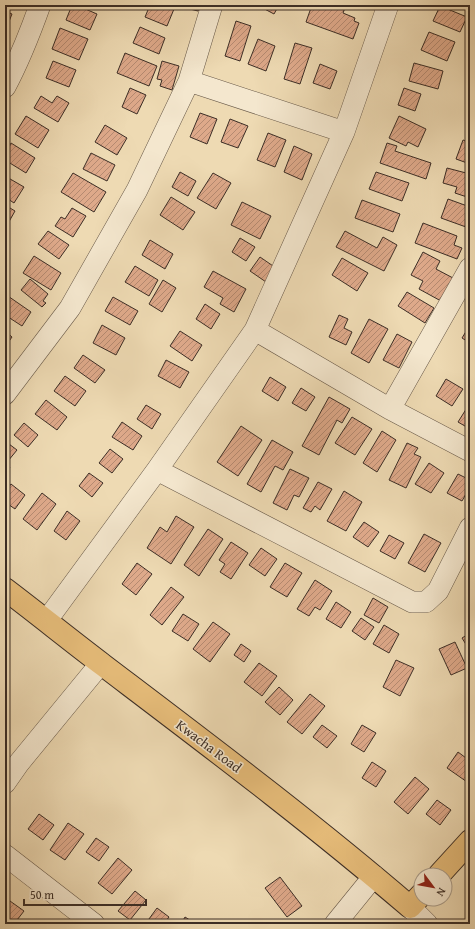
<svg xmlns="http://www.w3.org/2000/svg" width="475" height="929" viewBox="0 0 475 929" font-family="'Gentium Book Plus',serif">
<style>
.building{fill:url(#building-hatch);stroke:#3c2e26}
.lines{fill:none;stroke-linecap:round;stroke-linejoin:round}
.minor-casing{stroke:#685949;stroke-width:22}
.major-casing{stroke:#3c2e26;stroke-width:24}
.minor{stroke:#f4e7ce;stroke-width:21}
.major{stroke:#e7bd7a;stroke-width:22}
.labels{text-anchor:middle;dominant-baseline:central;stroke-width:3;stroke-linejoin:round;paint-order:stroke}
.street-label{font-size:14px;fill:#3c2e26;stroke:#f4e7ce}
</style>
<defs>
<pattern id="building-hatch" width="6" height="6" patternUnits="userSpaceOnUse"><rect width="6" height="6" fill="#dea98a"/><path d="M-1 1l2-2M0 6l6-6M5 7l2-2" fill="none" stroke="#b58a71"/></pattern>
</defs>
<rect width="100%" height="100%" fill="#eedab3"/>
<filter id="stains"><feTurbulence type="fractalNoise" baseFrequency=".005" numOctaves="4"/><feColorMatrix values="0 0 0 0 .2 0 0 0 0 .09 0 0 0 0 .02 0 0 0 .5 -.17"/></filter>
<radialGradient id="worn" r=".72"><stop offset=".6" stop-color="#630" stop-opacity="0"/><stop offset="1" stop-color="#630" stop-opacity=".3"/></radialGradient>
<path class="building" d="M 72,5 L 76,5 L 97,14 L 90,30 L 66,20 Z
M 150,5 L 163,5 L 174,9 L 167,26 L 145,17 Z
M 182,5 L 200,5 L 198,11 L 182,7 Z
M 257,5 L 279,5 L 274,14 Z
M 312,5 L 323,5 L 334,9 L 335,5 L 336,5 L 345,8 L 343,13 L 355,18 L 354,21 L 359,23 L 353,39 L 306,22 Z
M 440,6 L 467,17 L 460,32 L 433,21 Z
M 5,11 L 12,14 L 6,29 L 5,29 Z
M 236,21 L 251,26 L 240,61 L 225,56 Z
M 140,27 L 165,38 L 159,54 L 133,43 Z
M 60,28 L 88,39 L 79,60 L 52,49 Z
M 429,32 L 455,42 L 447,61 L 421,50 Z
M 258,39 L 275,46 L 266,71 L 248,64 Z
M 295,43 L 312,48 L 300,84 L 284,79 Z
M 125,53 L 157,66 L 149,86 L 117,73 Z
M 53,61 L 76,70 L 69,87 L 46,78 Z
M 162,61 L 179,66 L 172,90 L 160,86 L 162,80 L 157,79 Z
M 414,63 L 443,71 L 438,89 L 409,81 Z
M 320,64 L 337,71 L 330,89 L 313,83 Z
M 130,88 L 146,95 L 137,114 L 122,107 Z
M 404,88 L 421,94 L 415,111 L 398,105 Z
M 41,96 L 52,103 L 57,96 L 69,103 L 58,122 L 34,108 Z
M 200,113 L 217,119 L 207,144 L 190,137 Z
M 26,116 L 49,130 L 38,148 L 15,134 Z
M 399,116 L 426,129 L 418,147 L 408,142 L 406,146 L 389,138 Z
M 230,119 L 248,126 L 238,148 L 221,142 Z
M 105,125 L 127,138 L 117,155 L 95,142 Z
M 268,133 L 286,140 L 275,167 L 257,160 Z
M 463,140 L 470,142 L 470,164 L 456,159 Z
M 11,143 L 35,158 L 26,173 L 5,160 L 5,154 Z
M 387,143 L 397,146 L 395,151 L 431,163 L 426,179 L 380,163 Z
M 294,146 L 312,154 L 302,180 L 284,172 Z
M 91,153 L 115,165 L 107,181 L 83,169 Z
M 447,168 L 470,174 L 470,198 L 455,193 L 457,187 L 443,183 Z
M 180,172 L 196,181 L 188,196 L 172,187 Z
M 376,172 L 409,183 L 402,201 L 369,189 Z
M 73,173 L 106,192 L 94,212 L 61,192 Z
M 213,173 L 231,183 L 216,209 L 197,198 Z
M 5,176 L 24,187 L 14,203 L 5,197 Z
M 171,197 L 195,212 L 183,230 L 160,215 Z
M 448,199 L 470,207 L 470,216 L 466,227 L 441,218 Z
M 362,200 L 400,214 L 393,232 L 355,218 Z
M 242,202 L 271,216 L 260,239 L 231,225 Z
M 5,205 L 15,211 L 6,227 L 5,226 Z
M 72,208 L 86,216 L 73,237 L 55,226 L 61,217 L 65,219 Z
M 423,223 L 457,236 L 454,245 L 462,248 L 457,259 L 415,243 Z
M 48,231 L 69,245 L 59,259 L 38,244 Z
M 345,231 L 377,248 L 383,237 L 397,245 L 384,271 L 336,247 Z
M 240,238 L 255,247 L 246,261 L 232,252 Z
M 150,240 L 173,254 L 165,269 L 142,255 Z
M 423,252 L 440,261 L 436,269 L 453,278 L 441,301 L 419,289 L 423,281 L 411,275 Z
M 34,256 L 61,273 L 51,290 L 23,273 Z
M 260,257 L 276,268 L 266,282 L 250,271 Z
M 342,258 L 368,273 L 357,291 L 332,275 Z
M 135,266 L 158,280 L 149,296 L 125,282 Z
M 213,271 L 246,289 L 234,312 L 220,304 L 223,298 L 204,287 Z
M 30,279 L 48,294 L 43,301 L 46,303 L 42,307 L 21,290 Z
M 163,280 L 176,288 L 162,312 L 149,304 Z
M 407,292 L 434,308 L 425,323 L 398,306 Z
M 5,294 L 31,312 L 22,326 L 5,315 Z
M 113,297 L 138,311 L 130,325 L 105,311 Z
M 205,304 L 220,314 L 211,329 L 196,319 Z
M 339,315 L 348,319 L 344,328 L 352,332 L 346,345 L 329,337 Z
M 369,319 L 388,329 L 369,363 L 351,353 Z
M 102,325 L 125,338 L 116,355 L 93,343 Z
M 470,325 L 470,343 L 462,338 Z
M 5,331 L 12,337 L 5,347 Z
M 180,331 L 202,345 L 192,361 L 170,346 Z
M 397,334 L 412,342 L 399,368 L 383,360 Z
M 83,355 L 105,370 L 95,383 L 74,368 Z
M 166,360 L 189,372 L 180,388 L 158,376 Z
M 65,376 L 86,391 L 75,406 L 54,391 Z
M 270,377 L 286,387 L 278,401 L 262,391 Z
M 446,379 L 463,389 L 452,406 L 436,396 Z
M 301,388 L 315,397 L 306,411 L 292,403 Z
M 329,397 L 350,409 L 342,423 L 337,420 L 319,455 L 302,446 Z
M 46,400 L 67,417 L 57,430 L 35,414 Z
M 470,403 L 470,429 L 458,422 Z
M 146,405 L 161,414 L 152,429 L 137,419 Z
M 352,417 L 372,429 L 355,455 L 335,443 Z
M 122,422 L 142,436 L 133,450 L 112,437 Z
M 24,423 L 38,435 L 28,447 L 14,435 Z
M 241,426 L 262,440 L 238,476 L 217,462 Z
M 382,431 L 396,440 L 377,472 L 363,463 Z
M 272,440 L 293,452 L 283,470 L 275,466 L 261,492 L 247,484 Z
M 5,441 L 17,450 L 8,461 L 5,459 Z
M 407,443 L 418,448 L 414,454 L 421,457 L 406,488 L 389,480 Z
M 110,449 L 123,459 L 112,473 L 99,463 Z
M 5,463 L 10,467 L 5,474 Z
M 429,463 L 444,473 L 431,493 L 415,484 Z
M 290,469 L 309,478 L 299,497 L 294,495 L 287,510 L 273,503 Z
M 89,473 L 103,483 L 92,497 L 79,486 Z
M 458,474 L 470,480 L 470,487 L 462,501 L 447,493 Z
M 318,482 L 332,489 L 320,510 L 315,506 L 311,512 L 303,508 Z
M 11,484 L 25,495 L 15,509 L 5,502 L 5,492 Z
M 344,491 L 362,502 L 346,531 L 327,521 Z
M 42,493 L 56,504 L 37,530 L 23,519 Z
M 67,511 L 80,521 L 66,540 L 54,531 Z
M 176,516 L 194,527 L 171,564 L 147,548 L 160,527 L 167,532 Z
M 364,522 L 379,532 L 368,547 L 353,537 Z
M 208,529 L 223,539 L 199,576 L 184,565 Z
M 424,534 L 441,543 L 425,572 L 408,563 Z
M 389,535 L 404,543 L 395,559 L 380,551 Z
M 231,542 L 248,553 L 231,579 L 220,572 L 225,564 L 219,560 Z
M 261,548 L 277,559 L 265,576 L 249,565 Z
M 137,563 L 152,574 L 136,595 L 122,584 Z
M 285,563 L 302,573 L 287,597 L 270,587 Z
M 315,580 L 332,591 L 320,610 L 315,607 L 309,616 L 297,609 Z
M 171,587 L 184,597 L 162,625 L 150,615 Z
M 373,598 L 388,607 L 379,623 L 364,615 Z
M 336,602 L 351,612 L 341,628 L 326,619 Z
M 183,614 L 199,624 L 188,641 L 172,631 Z
M 361,618 L 374,627 L 365,640 L 352,631 Z
M 213,622 L 230,634 L 210,662 L 193,649 Z
M 384,625 L 399,634 L 389,653 L 373,644 Z
M 470,633 L 470,651 L 462,638 Z
M 455,642 L 467,668 L 451,675 L 439,649 Z
M 241,644 L 251,651 L 244,662 L 234,655 Z
M 396,660 L 414,668 L 400,696 L 383,687 Z
M 259,663 L 277,676 L 262,696 L 244,682 Z
M 279,687 L 293,700 L 280,715 L 265,702 Z
M 310,694 L 325,706 L 302,734 L 287,722 Z
M 322,725 L 337,736 L 327,748 L 313,737 Z
M 362,725 L 376,733 L 364,752 L 351,744 Z
M 458,752 L 470,761 L 470,784 L 447,768 Z
M 372,762 L 386,771 L 376,787 L 362,778 Z
M 415,777 L 429,789 L 408,814 L 394,802 Z
M 437,800 L 451,810 L 440,825 L 426,814 Z
M 39,814 L 54,825 L 43,840 L 28,829 Z
M 68,823 L 84,834 L 65,860 L 50,850 Z
M 96,838 L 109,847 L 99,861 L 86,852 Z
M 118,858 L 132,870 L 112,894 L 98,883 Z
M 280,877 L 302,906 L 287,917 L 265,888 Z
M 135,891 L 146,900 L 130,920 L 118,911 Z
M 10,901 L 24,911 L 14,924 L 5,924 L 5,908 Z
M 157,908 L 169,917 L 164,924 L 147,924 L 146,923 Z
M 185,917 L 196,924 L 181,924 Z"/>
<g class="lines">
<defs>
<path id="minor" d="M 189,81 L 344,132
M 5,87 C 19,61 30,33 40,5
M 255,330 L 390,409 L 470,451
M 5,394 L 70,308 L 137,190 L 189,81 L 212,5
M 390,409 L 470,268
M 157,470 L 412,602 L 426,602 L 438,591 L 470,528
M 47,620 L 157,470 L 255,330 L 344,132 L 388,5
M 5,783 L 19,763 L 101,663
M 5,855 L 94,924
M 410,907 L 427,924
M 335,924 L 374,876"/>
<path id="major" d="M 5,589 C 38,614 70,640 103,665 C 207,744 311,822 410,907 L 421,895
M 439,875 L 470,841"/>
</defs>
<use href="#minor" class="minor-casing"/>
<use href="#major" class="major-casing"/>
<use href="#minor" class="minor"/>
<use href="#major" class="major"/>
</g>
<g class="labels">
<g class="street-label">
<text transform="translate(209 746) rotate(37)">Kwacha Road</text>
</g>
</g>
<rect width="475" height="929" fill="none" stroke="#eedab3" stroke-width="20"/>
<rect x="6" y="6" width="463" height="917" fill="none" stroke="#3c2e26" stroke-width="2"/>
<rect x="10" y="10" width="455" height="909" fill="none" stroke="#3c2e26"/>
<g transform="translate(433 887) rotate(122)"><circle r="19" fill="#f4e7ce" stroke="#aa9d8b"/>
<path d="M0-3L7 15L0 10L-7 15Z" fill="#8f2418"/>
<text y="-6" font-size="11" font-weight="bold" text-anchor="middle" fill="#3c2e26">N</text>
</g>
<path d="M24 899v6h122v-6" fill="none" stroke="#3c2e26" stroke-width="2"/>
<text x="30" y="899" font-size="12" fill="#3c2e26" stroke="#f4e7ce" stroke-width="3" paint-order="stroke">50 m</text>
<rect width="100%" height="100%" filter="url(#stains)"/>
<rect width="100%" height="100%" fill="url(#worn)"/>
</svg>
